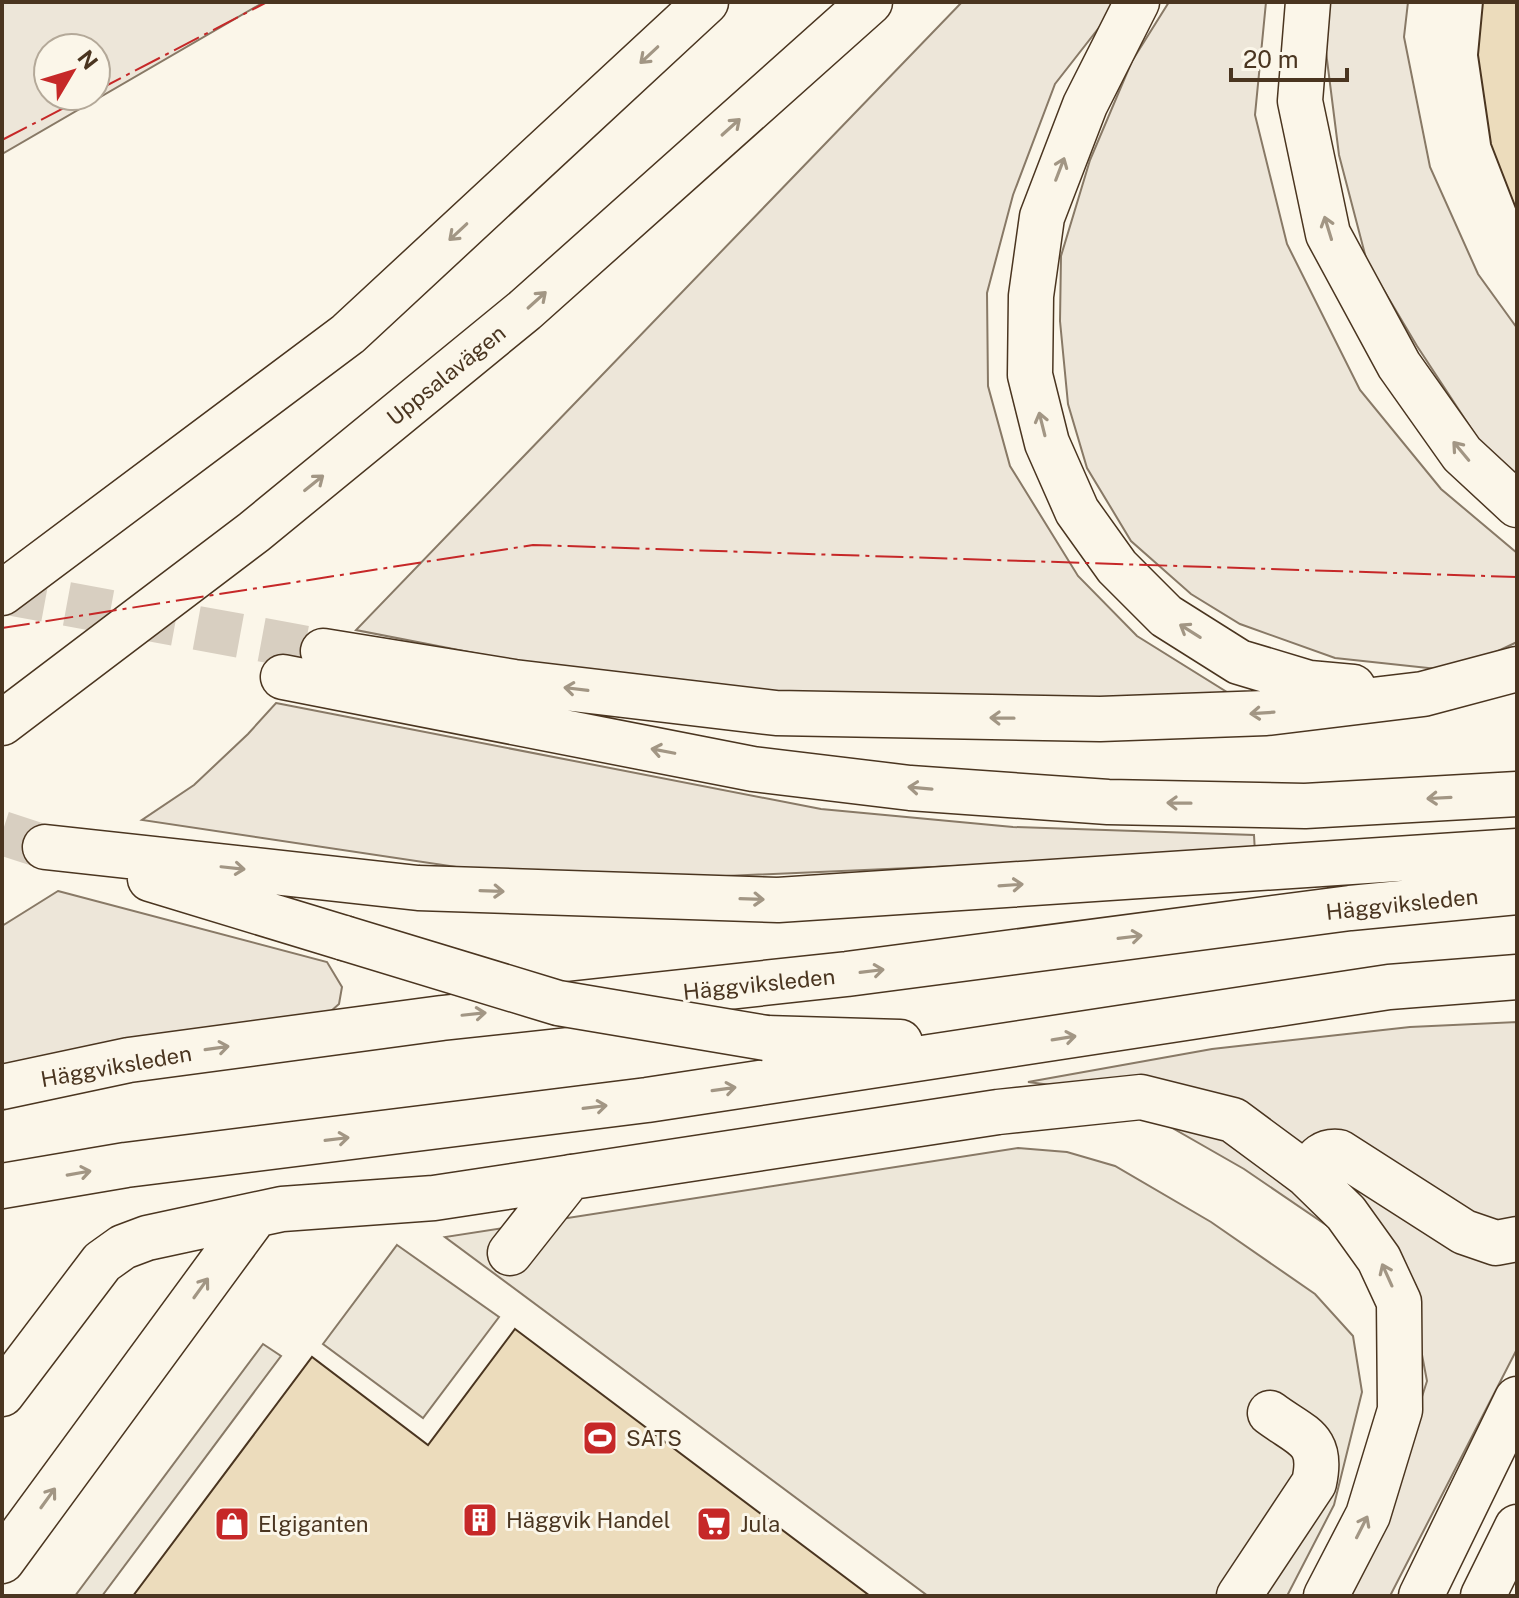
<svg xmlns="http://www.w3.org/2000/svg" width="1519" height="1598" viewBox="0 0 1519 1598" font-family="'Public Sans',sans-serif">
<style>
.green{fill:#ede6d9;stroke:#887966;stroke-width:2;fill-rule:evenodd}
.parking{fill:#ede7d9;stroke:#887966;stroke-width:2}
.building{fill:#ecdcbc;stroke:#4a3520;stroke-width:2}
.lines{fill:none;stroke-linecap:round;stroke-linejoin:round}
.highway-tunnel{stroke:#d8cfc1;stroke-width:44;stroke-dasharray:44 22;stroke-linecap:butt}
.minor-casing{stroke:#4a3520;stroke-width:47}
.highway-casing{stroke:#4a3520;stroke-width:47}
.minor{stroke:#fbf6e9;stroke-width:44}
.highway{stroke:#fbf6e9;stroke-width:44}
.highway-bridge-casing{stroke:#4a3520;stroke-width:47;stroke-linecap:butt}
.highway-bridge{stroke:#fbf6e9;stroke-width:44}
.power{stroke:#c62828;stroke-width:2;stroke-dasharray:28 6 4 6;stroke-linecap:butt}
.oneway{stroke:#a29684}
.labels{text-anchor:middle;dominant-baseline:central;stroke-width:6;stroke-linejoin:round;paint-order:stroke}
.street-label{font-size:22px;fill:#4a3520;stroke:#fbf6e9}
.poi-label{font-size:22px;fill:#4a3520;stroke:#fbf6e9;text-anchor:start}
</style>
<rect width="100%" height="100%" fill="#fbf6e9"/>
<path class="green" d="M 2,2 L 264,2 L 2,154 ZM 48,48 L 96,48 L 96,96 L 48,96 Z
M 962,2 L 1119,2 L 1055,84 L 1013,195 L 987,293 L 988,386 L 1010,466 L 1078,576 L 1137,636 L 1238,699 L 756,695 L 540,666 L 356,630 Z
M 1169,2 L 1266,2 L 1255,115 L 1287,244 L 1360,390 L 1441,489 L 1517,553 L 1517,642 L 1456,671 L 1335,658 L 1240,624 L 1191,594 L 1131,541 L 1087,468 L 1068,404 L 1060,321 L 1061,256 L 1090,160 L 1132,61 Z
M 1329,2 L 1408,2 L 1404,37 L 1430,167 L 1478,274 L 1517,328 L 1517,475 L 1482,445 L 1417,346 L 1367,262 L 1339,155 L 1326,52 Z
M 276,703 L 821,809 L 1013,827 L 1254,835 L 1255,853 L 726,876 L 524,877 L 142,820 L 194,785 L 248,734 Z
M 58,891 L 327,962 L 342,987 L 339,1004 L 322,1019 L 2,1074 L 2,926 Z
M 1517,1022 L 1517,1349 L 1390,1596 L 1340,1596 L 1393,1488 L 1427,1381 L 1414,1313 L 1354,1244 L 1244,1169 L 1111,1093 L 1028,1082 L 1212,1049 L 1410,1027 Z"/>
<path class="parking" d="M 1018,1148 L 1067,1152 L 1115,1166 L 1211,1222 L 1315,1294 L 1353,1336 L 1362,1392 L 1334,1505 L 1287,1596 L 928,1596 L 445,1237 Z
M 397,1245 L 499,1317 L 423,1418 L 323,1344 Z
M 263,1344 L 281,1356 L 102,1596 L 75,1596 Z"/>
<path class="building" d="M 1483,2 L 1517,2 L 1517,211 L 1491,144 L 1478,55 Z
M 515,1329 L 870,1596 L 133,1596 L 312,1357 L 428,1445 Z"/>
<g class="lines">
<path class="highway-tunnel" d="M 2,592 L 323,651
M 2,833 L 45,847"/>
<defs>
<path id="minor" d="M 1306,1174 C 1316,1161 1321,1150 1339,1152 L 1464,1232 L 1496,1243 L 1517,1239
M 510,1253 L 570,1177
M 2,1394 L 102,1262 L 123,1247 L 147,1238 L 282,1209 L 434,1198 L 998,1112 L 1141,1097 L 1233,1120 L 1306,1174 L 1346,1213 L 1379,1259 L 1399,1302 L 1400,1410 L 1368,1515 L 1326,1596
M 2,1561 L 255,1216
M 1239,1596 L 1314,1483 C 1324,1438 1302,1437 1270,1413
M 1421,1596 L 1517,1399
M 1483,1596 L 1517,1527"/>
<path id="highway" d="M 1137,2 L 1085,105 L 1042,217 L 1031,296 L 1030,375 L 1047,443 L 1077,511 L 1117,567 L 1166,616 L 1239,662 L 1309,683 L 1353,687
M 1308,2 L 1300,101 L 1328,234 L 1399,365 L 1462,454 L 1517,505
M 2,593 L 348,334 L 706,2
M 323,651 L 514,682 L 776,713 L 1100,719 L 1266,713 L 1423,694 L 1517,669
M 283,677 L 753,769 L 910,788 L 1108,802 L 1305,806 L 1517,794
M 2,723 L 254,532 L 525,310 L 870,2
M 45,847 L 418,888 L 778,900 L 1517,851
M 150,879 L 344,938
M 766,1038 L 900,1042
M 2,1087 L 129,1060 L 442,1018 L 847,974 L 1350,908 L 1517,892
M 2,1186 L 126,1165 L 647,1100 L 1389,987 L 1517,977"/>
</defs>
<use href="#minor" class="minor-casing"/>
<use href="#highway" class="highway-casing"/>
<use href="#minor" class="minor"/>
<use href="#highway" class="highway"/>
<defs>
<path id="highway-bridge" d="M 344,938 L 558,1003 L 766,1038"/>
</defs>
<use href="#highway-bridge" class="highway-bridge-casing"/>
<use href="#highway-bridge" class="highway-bridge"/>
<path class="power" d="M 96,91 L 267,2
M 2,140 L 87,96
M 2,628 L 533,545 L 1517,577"/>
</g>
<defs><path id="oneway-shaft" d="M-6 0H5M1.5-3L5.5 0L1.5 3" fill="none" stroke-width="1.6" stroke-linecap="round" stroke-linejoin="round" transform="scale(2)"/></defs>
<g class="oneway">
<use href="#oneway-shaft" transform="translate(649 55) rotate(137)"/>
<use href="#oneway-shaft" transform="translate(731 127) rotate(-42)"/>
<use href="#oneway-shaft" transform="translate(1060 169) rotate(-69)"/>
<use href="#oneway-shaft" transform="translate(1328 228) rotate(-107)"/>
<use href="#oneway-shaft" transform="translate(458 232) rotate(137)"/>
<use href="#oneway-shaft" transform="translate(537 300) rotate(-42)"/>
<use href="#oneway-shaft" transform="translate(1042 424) rotate(-104)"/>
<use href="#oneway-shaft" transform="translate(1461 451) rotate(-130)"/>
<use href="#oneway-shaft" transform="translate(314 483) rotate(-39)"/>
<use href="#oneway-shaft" transform="translate(1190 631) rotate(-148)"/>
<use href="#oneway-shaft" transform="translate(576 689) rotate(-173)"/>
<use href="#oneway-shaft" transform="translate(1262 713) rotate(176)"/>
<use href="#oneway-shaft" transform="translate(1002 718) rotate(-179)"/>
<use href="#oneway-shaft" transform="translate(663 751) rotate(-169)"/>
<use href="#oneway-shaft" transform="translate(920 788) rotate(-175)"/>
<use href="#oneway-shaft" transform="translate(1439 798) rotate(177)"/>
<use href="#oneway-shaft" transform="translate(1179 803) rotate(-179)"/>
<use href="#oneway-shaft" transform="translate(233 868) rotate(6)"/>
<use href="#oneway-shaft" transform="translate(1011 885) rotate(-4)"/>
<use href="#oneway-shaft" transform="translate(492 891) rotate(2)"/>
<use href="#oneway-shaft" transform="translate(752 899) rotate(2)"/>
<use href="#oneway-shaft" transform="translate(1130 937) rotate(-7)"/>
<use href="#oneway-shaft" transform="translate(872 971) rotate(-7)"/>
<use href="#oneway-shaft" transform="translate(474 1014) rotate(-6)"/>
<use href="#oneway-shaft" transform="translate(1064 1038) rotate(-9)"/>
<use href="#oneway-shaft" transform="translate(217 1048) rotate(-8)"/>
<use href="#oneway-shaft" transform="translate(724 1089) rotate(-8)"/>
<use href="#oneway-shaft" transform="translate(595 1107) rotate(-7)"/>
<use href="#oneway-shaft" transform="translate(337 1139) rotate(-7)"/>
<use href="#oneway-shaft" transform="translate(79 1173) rotate(-10)"/>
<use href="#oneway-shaft" transform="translate(1387 1275) rotate(-114)"/>
<use href="#oneway-shaft" transform="translate(201 1288) rotate(-54)"/>
<use href="#oneway-shaft" transform="translate(48 1498) rotate(-54)"/>
<use href="#oneway-shaft" transform="translate(1362 1527) rotate(-63)"/>
</g>
<defs>
<symbol id="stadium-square" viewBox="-11 -11 22 22"><rect x="-9" y="-9" width="18" height="18" rx="4" fill="#c62828" stroke="#fbf6e9"/><path d="M0-5a6.5 5 0 1 0 0 10a6.5 5 0 1 0 0-10ZM-3.5-1.8h7v3.6h-7Z" fill="#fff"/></symbol>
<symbol id="building-square" viewBox="-11 -11 22 22"><rect x="-9" y="-9" width="18" height="18" rx="4" fill="#c62828" stroke="#fbf6e9"/><path d="M-4-6H4V6H1V3H-1V6H-4ZM-2.5-4.3h1.7v1.8h-1.7ZM.8-4.3h1.7v1.8H.8ZM-2.5-1h1.7V.8h-1.7ZM.8-1h1.7V.8H.8Z" fill="#fff"/></symbol>
<symbol id="shop-square" viewBox="-11 -11 22 22"><rect x="-9" y="-9" width="18" height="18" rx="4" fill="#c62828" stroke="#fbf6e9"/><path d="M-5-2.5h2.3a2.7 3.5 0 0 1 5.4 0H5L5.5 6h-11ZM-1.5-2.5h3a1.5 2.3 0 0 0-3 0Z" fill="#fff"/></symbol>
<symbol id="supermarket-square" viewBox="-11 -11 22 22"><rect x="-9" y="-9" width="18" height="18" rx="4" fill="#c62828" stroke="#fbf6e9"/><path d="M-6-5.5h2.5l.6 2H6L4.5 2H-2.5L-4.4-4H-6ZM-1.5 3.2a1.3 1.3 0 1 0 .1 0ZM3 3.2a1.3 1.3 0 1 0 .1 0Z" fill="#fff"/></symbol>
</defs>
<g fill-rule="evenodd">
<use href="#stadium-square" x="580" y="1418" width="40" height="40"/>
<use href="#building-square" x="460" y="1500" width="40" height="40"/>
<use href="#shop-square" x="212" y="1504" width="40" height="40"/>
<use href="#supermarket-square" x="694" y="1504" width="40" height="40"/>
</g>
<g class="labels">
<g class="street-label">
<text transform="translate(446 375) rotate(-39)">Uppsalavägen</text>
<text transform="translate(1402 904) rotate(-6)">Häggviksleden</text>
<text transform="translate(759 984) rotate(-6)">Häggviksleden</text>
<text transform="translate(116 1066) rotate(-10)">Häggviksleden</text>
</g>
<g class="poi-label">
<text x="626" y="1438">SATS</text>
<text x="506" y="1520">Häggvik Handel</text>
<text x="258" y="1524">Elgiganten</text>
<text x="740" y="1524">Jula</text>
</g>
</g>
<rect width="1519" height="1598" fill="none" stroke="#4a3520" stroke-width="8"/>
<g transform="translate(72 72) rotate(52)"><circle r="38" fill="#fbf6e9" stroke="#b4a999" stroke-width="2"/>
<path d="M0-6L14 30L0 20L-14 30Z" fill="#c62828"/>
<text y="-12" font-size="22" font-weight="bold" text-anchor="middle" fill="#4a3520">N</text>
</g>
<path d="M1231 68v12h116v-12" fill="none" stroke="#4a3520" stroke-width="4"/>
<text x="1243" y="68" font-size="24" fill="#4a3520" stroke="#fbf6e9" stroke-width="6" paint-order="stroke">20 m</text>
</svg>
